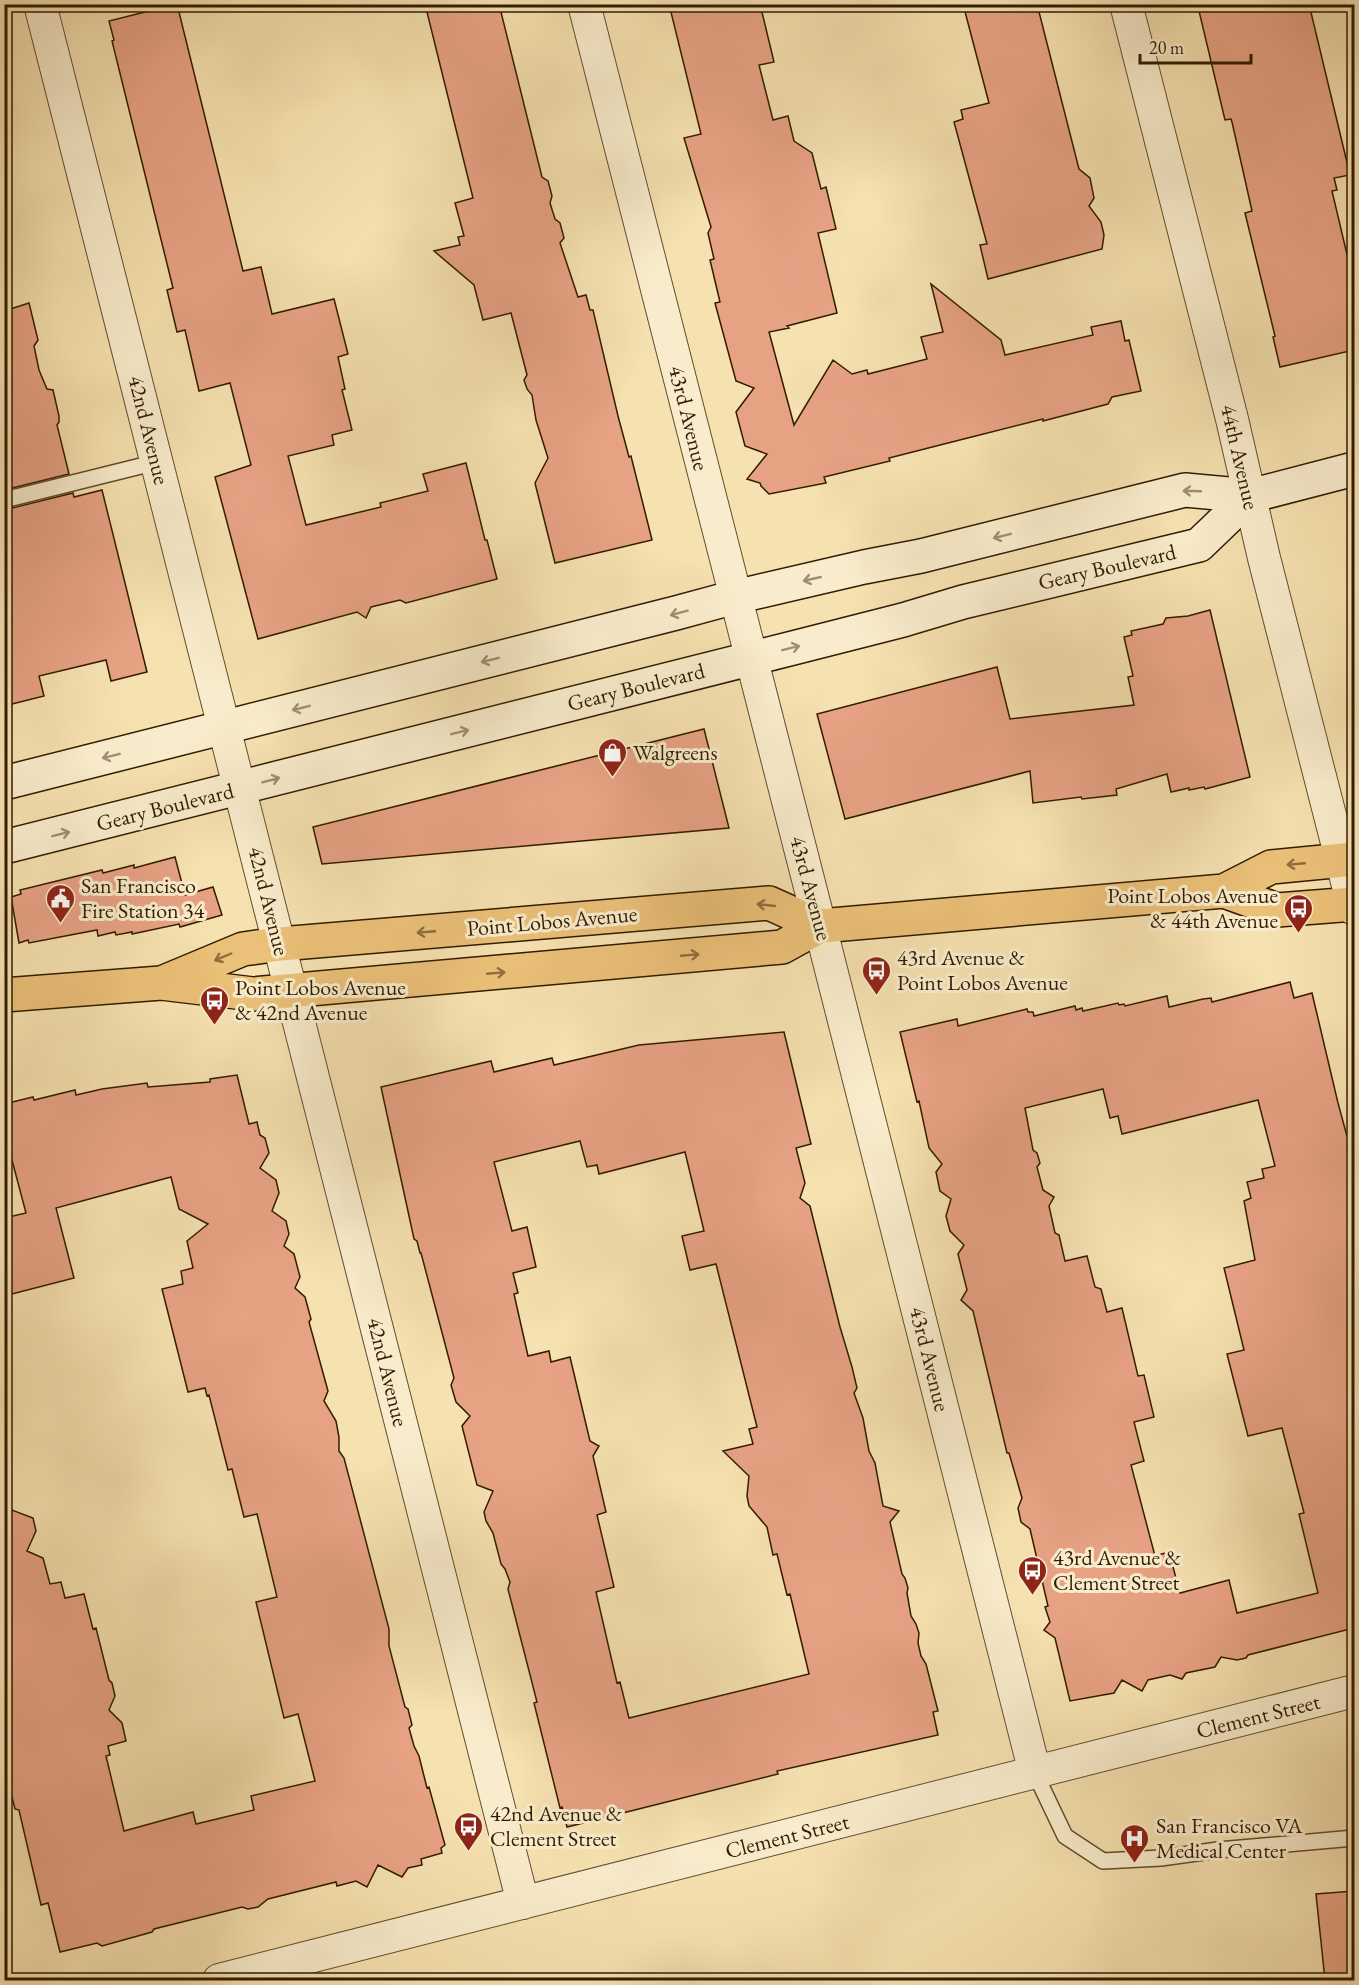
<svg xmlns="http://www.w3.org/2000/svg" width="1359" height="1985" viewBox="0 0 1359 1985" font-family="'EB Garamond',serif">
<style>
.building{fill:#e7a284;stroke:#311c01;stroke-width:1.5;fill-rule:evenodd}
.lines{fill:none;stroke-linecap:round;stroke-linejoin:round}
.lane-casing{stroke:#624d2d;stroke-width:18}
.street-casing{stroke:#624d2d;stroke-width:34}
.secondary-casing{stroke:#311c01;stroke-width:36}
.primary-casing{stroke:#311c01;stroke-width:36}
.lane{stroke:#f9eccc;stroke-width:15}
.street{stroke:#f9eccc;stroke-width:32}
.secondary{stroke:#f9eccc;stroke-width:33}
.primary{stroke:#ebc078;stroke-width:33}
.oneway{stroke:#9f8e71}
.oneway2{stroke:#8e6e3c}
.labels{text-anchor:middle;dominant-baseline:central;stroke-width:6;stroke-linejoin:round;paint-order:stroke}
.street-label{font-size:22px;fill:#311c01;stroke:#f9eccc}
.poi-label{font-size:22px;fill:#311c01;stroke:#f9eccc;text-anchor:start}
</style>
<rect width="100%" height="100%" fill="#f6e1b0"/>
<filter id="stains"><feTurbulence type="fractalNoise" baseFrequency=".00333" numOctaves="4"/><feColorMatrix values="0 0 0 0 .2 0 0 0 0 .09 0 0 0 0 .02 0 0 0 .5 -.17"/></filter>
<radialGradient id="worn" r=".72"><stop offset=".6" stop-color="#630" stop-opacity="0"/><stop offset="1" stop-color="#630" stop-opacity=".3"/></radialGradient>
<path class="building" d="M 177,4 L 243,271 L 261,267 L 272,314 L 334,299 L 348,354 L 338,357 L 345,389 L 342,390 L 352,430 L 332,435 L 334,445 L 288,456 L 306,525 L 381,507 L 380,503 L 428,491 L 423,474 L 466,463 L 485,540 L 487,540 L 497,579 L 406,603 L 400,600 L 371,607 L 366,618 L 357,612 L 258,639 L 215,477 L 251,465 L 230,383 L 199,391 L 185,330 L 177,332 L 167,290 L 173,288 L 112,41 L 114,40 L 109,21 Z
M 425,4 L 499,4 L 542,177 L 548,181 L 552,196 L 550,203 L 555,219 L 560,223 L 564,238 L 560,243 L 578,297 L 586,295 L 590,310 L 593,310 L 618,416 L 629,457 L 631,456 L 652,540 L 555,563 L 535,483 L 548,458 L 536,420 L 532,395 L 527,389 L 524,380 L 527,375 L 511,313 L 483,320 L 474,285 L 434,251 L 460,245 L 458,237 L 464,236 L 455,203 L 473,198 Z
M 669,4 L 760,4 L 774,62 L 759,65 L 773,120 L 788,116 L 794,141 L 812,153 L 821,189 L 826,187 L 836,229 L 818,233 L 837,313 L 787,326 L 789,328 L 769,332 L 794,425 L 833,360 L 852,374 L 867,370 L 868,374 L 927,359 L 921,337 L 943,332 L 931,284 L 1001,340 L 1005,355 L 1093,335 L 1091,327 L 1121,321 L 1125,341 L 1129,340 L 1141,391 L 1112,397 L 1108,404 L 1043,421 L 1043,419 L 948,443 L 889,458 L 890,461 L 824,477 L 826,483 L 769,494 L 761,486 L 760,483 L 747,479 L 767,454 L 745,446 L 736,412 L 754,388 L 736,381 L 715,303 L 720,302 L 710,260 L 714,259 L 708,233 L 711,227 L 684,138 L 701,134 Z
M 963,4 L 1037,4 L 1079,169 L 1090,178 L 1094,198 L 1089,206 L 1101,222 L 1104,235 L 1102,249 L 988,279 L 980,245 L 987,244 L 954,122 L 963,119 L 961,110 L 989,103 Z
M 1214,4 L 1309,4 L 1350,175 L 1334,178 L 1337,190 L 1332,191 L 1354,284 L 1354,350 L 1280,367 L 1273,337 L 1275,336 L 1245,213 L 1252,211 L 1232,122 L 1231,119 L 1225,120 L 1199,11 Z
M 29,303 L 38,340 L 34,346 L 39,370 L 47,389 L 53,390 L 59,416 L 59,422 L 57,425 L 69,474 L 4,490 L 4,311 Z
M 102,490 L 147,672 L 111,681 L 106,660 L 39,676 L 44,696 L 4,706 L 4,624 L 12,622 L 4,590 L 4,510 L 73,493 L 74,497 Z
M 1210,610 L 1250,777 L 1205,789 L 1204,787 L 1189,790 L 1189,788 L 1171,792 L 1167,774 L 1116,789 L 1117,795 L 1082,799 L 1081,797 L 1033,803 L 1030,771 L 845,819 L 817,714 L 997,667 L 1010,719 L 1134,705 L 1128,677 L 1133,676 L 1124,637 L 1132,635 L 1131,631 L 1163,624 L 1166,618 L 1188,616 Z
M 704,729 L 729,828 L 322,864 L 313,827 Z
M 175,857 L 185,895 L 213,887 L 222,915 L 180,927 L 179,924 L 132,934 L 132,932 L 116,935 L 115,932 L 98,936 L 97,930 L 29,943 L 28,940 L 19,943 L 11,897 L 21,894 L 20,890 L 102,870 L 103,873 L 134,865 L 134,868 Z
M 1290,982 L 1294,998 L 1312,993 L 1338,1103 L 1350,1147 L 1347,1148 L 1354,1176 L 1354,1577 L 1348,1579 L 1354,1606 L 1354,1628 L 1248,1655 L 1246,1658 L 1237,1660 L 1221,1657 L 1215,1667 L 1186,1673 L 1182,1679 L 1170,1675 L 1148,1680 L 1142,1691 L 1122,1680 L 1114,1693 L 1070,1701 L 1055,1638 L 1044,1630 L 1050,1622 L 1045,1607 L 1048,1606 L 1030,1529 L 1021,1522 L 1018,1508 L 1022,1498 L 1009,1453 L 1007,1453 L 973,1311 L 961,1300 L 967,1290 L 958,1254 L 964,1245 L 950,1231 L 946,1216 L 951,1199 L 940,1191 L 936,1172 L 942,1164 L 929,1148 L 919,1101 L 917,1102 L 900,1032 L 957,1019 L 958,1026 L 1027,1009 L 1028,1012 L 1033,1012 L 1034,1016 L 1075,1006 L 1076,1010 L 1082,1008 L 1083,1011 L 1118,1003 L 1119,1005 L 1124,1004 L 1125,1006 L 1167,996 L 1169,1007 L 1203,999 L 1211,998 L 1212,1002 ZM 1103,1089 L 1110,1118 L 1118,1116 L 1122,1134 L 1258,1100 L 1275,1166 L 1262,1169 L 1264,1178 L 1247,1182 L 1251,1198 L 1244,1201 L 1255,1260 L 1224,1268 L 1244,1350 L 1227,1354 L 1248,1436 L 1282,1428 L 1304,1513 L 1299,1514 L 1318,1593 L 1237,1613 L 1229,1580 L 1180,1593 L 1169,1552 L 1155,1556 L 1131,1465 L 1144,1461 L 1134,1422 L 1154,1417 L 1144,1375 L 1138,1376 L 1122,1308 L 1107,1312 L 1101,1289 L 1095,1287 L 1087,1256 L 1065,1261 L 1059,1235 L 1055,1233 L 1049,1206 L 1054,1197 L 1043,1190 L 1037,1167 L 1040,1163 L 1037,1153 L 1033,1150 L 1025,1108 Z
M 784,1032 L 811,1144 L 796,1148 L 805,1183 L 800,1198 L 810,1206 L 840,1327 L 852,1367 L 857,1388 L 854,1393 L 863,1418 L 869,1451 L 875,1463 L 883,1506 L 899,1511 L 890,1522 L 902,1574 L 905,1578 L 908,1588 L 907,1593 L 911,1616 L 916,1624 L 919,1633 L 918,1643 L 921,1656 L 926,1664 L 938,1711 L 933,1712 L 938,1735 L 777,1771 L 778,1774 L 567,1827 L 562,1807 L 560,1808 L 534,1703 L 537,1702 L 508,1589 L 510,1582 L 505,1569 L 501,1564 L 493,1533 L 486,1521 L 484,1512 L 493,1491 L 477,1485 L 462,1426 L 470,1416 L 456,1402 L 451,1385 L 454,1378 L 421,1253 L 420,1253 L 417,1241 L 414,1239 L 381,1087 L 491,1061 L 494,1072 L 552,1058 L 554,1065 L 639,1045 ZM 580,1141 L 587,1167 L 597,1165 L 599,1174 L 685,1152 L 704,1231 L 682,1236 L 690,1270 L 716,1264 L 757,1427 L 749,1429 L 753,1444 L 723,1451 L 749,1476 L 747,1496 L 749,1506 L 767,1527 L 773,1555 L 777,1554 L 787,1595 L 790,1594 L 809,1674 L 629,1718 L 620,1682 L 617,1683 L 596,1592 L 614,1587 L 597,1515 L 606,1512 L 593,1456 L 599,1446 L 590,1441 L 570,1357 L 551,1362 L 549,1351 L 528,1356 L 514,1294 L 518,1293 L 513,1273 L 536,1267 L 527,1227 L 512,1231 L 494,1162 Z
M 237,1075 L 249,1124 L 257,1122 L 260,1135 L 265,1138 L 269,1153 L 260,1168 L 276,1180 L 279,1193 L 272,1211 L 286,1221 L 289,1234 L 284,1246 L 294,1254 L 300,1277 L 295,1288 L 305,1297 L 311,1319 L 309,1322 L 328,1391 L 324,1401 L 336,1421 L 339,1437 L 339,1451 L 344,1458 L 389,1629 L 389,1646 L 405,1707 L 408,1709 L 412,1725 L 409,1728 L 414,1746 L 419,1756 L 427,1788 L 429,1787 L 445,1845 L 441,1848 L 442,1853 L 421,1859 L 422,1865 L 408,1868 L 402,1877 L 378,1865 L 367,1887 L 356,1881 L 337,1886 L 336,1882 L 268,1899 L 258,1907 L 248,1909 L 242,1907 L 154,1929 L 152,1932 L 102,1946 L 97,1943 L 60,1952 L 48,1903 L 41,1905 L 19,1810 L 15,1809 L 4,1766 L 4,1507 L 33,1518 L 36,1531 L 27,1551 L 43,1558 L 50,1584 L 61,1582 L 65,1598 L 84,1594 L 93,1629 L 96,1628 L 109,1680 L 112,1683 L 115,1696 L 109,1710 L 122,1723 L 126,1741 L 108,1746 L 110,1755 L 106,1756 L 124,1831 L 193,1812 L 196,1824 L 254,1810 L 251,1796 L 315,1781 L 298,1714 L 284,1718 L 256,1602 L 277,1597 L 257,1514 L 244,1517 L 232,1469 L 228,1470 L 209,1395 L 207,1396 L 205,1388 L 188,1392 L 162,1289 L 183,1284 L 181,1271 L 193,1268 L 187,1241 L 208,1224 L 179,1209 L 171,1177 L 56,1208 L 74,1278 L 4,1296 L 4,1218 L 26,1213 L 4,1130 L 4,1104 L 33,1097 L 34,1100 L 75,1090 L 76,1095 L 102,1089 L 147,1083 L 148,1087 L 210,1082 L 210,1079 Z
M 1354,1891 L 1354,1980 L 1325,1980 L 1316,1894 Z"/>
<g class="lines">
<defs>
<path id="lane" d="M 4,500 L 157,462
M 1035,1773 L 1065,1836 L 1103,1861 L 1161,1858 L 1218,1850 L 1354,1838"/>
<path id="street" d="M 40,4 L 523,1903
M 584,4 L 820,926 L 1035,1773
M 1126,4 L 1232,419 L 1264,558 L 1354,909
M 219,1980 L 1354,1691"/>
<path id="secondary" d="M 4,783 L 676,613 L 735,597 L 864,567 L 921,556 L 1185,490 L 1250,496 L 1354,469
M 4,847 L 793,648 L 903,620 L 963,602 L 1199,545 L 1250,496"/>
<path id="primary" d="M 1224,891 L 1277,910 L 1354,904
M 164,982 L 243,949 L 280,944 L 769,903 L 820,926
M 4,995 L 161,983 L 253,994 L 782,947 L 820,926 L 1224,891 L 1271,867 L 1354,859"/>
</defs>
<use href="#lane" class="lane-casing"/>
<use href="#street" class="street-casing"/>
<use href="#secondary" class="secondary-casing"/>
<use href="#primary" class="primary-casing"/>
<use href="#lane" class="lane"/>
<use href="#street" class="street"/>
<use href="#secondary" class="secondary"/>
<use href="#primary" class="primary"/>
</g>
<defs><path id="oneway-shaft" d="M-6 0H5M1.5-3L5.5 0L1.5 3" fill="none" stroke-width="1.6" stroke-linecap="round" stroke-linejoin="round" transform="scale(1.5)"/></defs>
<g class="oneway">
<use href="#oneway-shaft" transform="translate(1192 491) rotate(-178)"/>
<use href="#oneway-shaft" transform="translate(1002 536) rotate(166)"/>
<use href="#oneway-shaft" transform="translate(812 579) rotate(167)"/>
<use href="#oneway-shaft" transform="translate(679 613) rotate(165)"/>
<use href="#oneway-shaft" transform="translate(791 648) rotate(-14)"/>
<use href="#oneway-shaft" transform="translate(490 660) rotate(166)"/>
<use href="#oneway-shaft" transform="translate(301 708) rotate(166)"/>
<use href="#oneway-shaft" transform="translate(460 732) rotate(-14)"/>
<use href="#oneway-shaft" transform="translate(111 756) rotate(166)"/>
<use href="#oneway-shaft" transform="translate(271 780) rotate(-15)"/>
<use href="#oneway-shaft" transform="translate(61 834) rotate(-14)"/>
</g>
<g class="oneway2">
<use href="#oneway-shaft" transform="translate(1296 864) rotate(175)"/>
<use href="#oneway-shaft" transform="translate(766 905) rotate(-174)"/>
<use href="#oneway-shaft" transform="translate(426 932) rotate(175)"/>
<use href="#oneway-shaft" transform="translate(690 955) rotate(-5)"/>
<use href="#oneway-shaft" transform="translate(223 957) rotate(157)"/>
<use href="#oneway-shaft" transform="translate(496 973) rotate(-5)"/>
</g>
<defs>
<symbol id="shop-pin" viewBox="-11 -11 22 30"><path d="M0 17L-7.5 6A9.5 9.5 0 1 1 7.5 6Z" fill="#8f2418" stroke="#f9eccc"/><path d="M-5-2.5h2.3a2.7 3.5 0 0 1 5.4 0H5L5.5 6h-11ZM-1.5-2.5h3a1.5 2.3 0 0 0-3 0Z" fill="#fff"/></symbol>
<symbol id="civic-pin" viewBox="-11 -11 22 30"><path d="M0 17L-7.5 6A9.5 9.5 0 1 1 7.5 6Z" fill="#8f2418" stroke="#f9eccc"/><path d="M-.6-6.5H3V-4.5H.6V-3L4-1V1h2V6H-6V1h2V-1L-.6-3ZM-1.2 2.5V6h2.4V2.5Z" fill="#fff"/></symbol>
<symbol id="bus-pin" viewBox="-11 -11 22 30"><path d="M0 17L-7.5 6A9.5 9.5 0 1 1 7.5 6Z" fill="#8f2418" stroke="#f9eccc"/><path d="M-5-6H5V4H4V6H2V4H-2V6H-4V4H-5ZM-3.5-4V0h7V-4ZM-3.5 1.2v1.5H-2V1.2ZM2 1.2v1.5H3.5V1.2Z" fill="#fff"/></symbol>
<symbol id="hospital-pin" viewBox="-11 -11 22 30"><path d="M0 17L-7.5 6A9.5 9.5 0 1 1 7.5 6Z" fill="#8f2418" stroke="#f9eccc"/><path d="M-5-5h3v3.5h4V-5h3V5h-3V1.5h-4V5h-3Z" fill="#fff"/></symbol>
</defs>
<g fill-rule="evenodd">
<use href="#shop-pin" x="596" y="736" width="33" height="45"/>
<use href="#civic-pin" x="44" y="882" width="33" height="45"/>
<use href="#bus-pin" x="1282" y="892" width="33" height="45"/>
<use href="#bus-pin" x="860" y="954" width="33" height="45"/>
<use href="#bus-pin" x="198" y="984" width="33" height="45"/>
<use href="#bus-pin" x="1016" y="1554" width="33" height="45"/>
<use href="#bus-pin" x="452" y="1810" width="33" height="45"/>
<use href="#hospital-pin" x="1118" y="1822" width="33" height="45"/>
</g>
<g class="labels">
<g class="street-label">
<text transform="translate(689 418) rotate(76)">43rd Avenue</text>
<text transform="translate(149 430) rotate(76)">42nd Avenue</text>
<text transform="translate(1240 457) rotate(77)">44th Avenue</text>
<text transform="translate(1107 567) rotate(-13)">Geary Boulevard</text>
<text transform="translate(636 687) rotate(-14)">Geary Boulevard</text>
<text transform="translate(165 807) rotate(-14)">Geary Boulevard</text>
<text transform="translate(811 888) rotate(75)">43rd Avenue</text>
<text transform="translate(269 901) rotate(76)">42nd Avenue</text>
<text transform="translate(552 921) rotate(-5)">Point Lobos Avenue</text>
<text transform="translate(930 1359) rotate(76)">43rd Avenue</text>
<text transform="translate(388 1372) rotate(76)">42nd Avenue</text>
<text transform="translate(1258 1716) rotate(-14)">Clement Street</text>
<text transform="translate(787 1836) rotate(-14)">Clement Street</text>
</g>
<g class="poi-label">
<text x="633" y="752">Walgreens</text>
<text x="81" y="885">San Francisco<tspan x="81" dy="25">Fire Station 34</tspan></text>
<text x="1278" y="895" text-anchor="end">Point Lobos Avenue<tspan x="1278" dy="25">&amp; 44th Avenue</tspan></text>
<text x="897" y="957">43rd Avenue &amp;<tspan x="897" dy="25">Point Lobos Avenue</tspan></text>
<text x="235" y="987">Point Lobos Avenue<tspan x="235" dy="25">&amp; 42nd Avenue</tspan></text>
<text x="1053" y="1557">43rd Avenue &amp;<tspan x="1053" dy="25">Clement Street</tspan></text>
<text x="490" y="1813">42nd Avenue &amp;<tspan x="490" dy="25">Clement Street</tspan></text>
<text x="1156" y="1825">San Francisco VA<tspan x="1156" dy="25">Medical Center</tspan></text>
</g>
</g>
<rect width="1359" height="1985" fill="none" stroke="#f6e1b0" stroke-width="24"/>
<rect x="6" y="6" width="1347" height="1973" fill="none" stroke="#311c01" stroke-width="3"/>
<rect x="12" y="12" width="1335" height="1961" fill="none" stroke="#311c01" stroke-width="1.5"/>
<path d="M1140 54v9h111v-9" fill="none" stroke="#311c01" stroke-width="3"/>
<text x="1149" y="54" font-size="18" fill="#311c01" stroke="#f9eccc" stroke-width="4.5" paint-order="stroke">20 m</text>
<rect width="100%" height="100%" filter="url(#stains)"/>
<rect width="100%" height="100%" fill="url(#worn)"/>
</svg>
